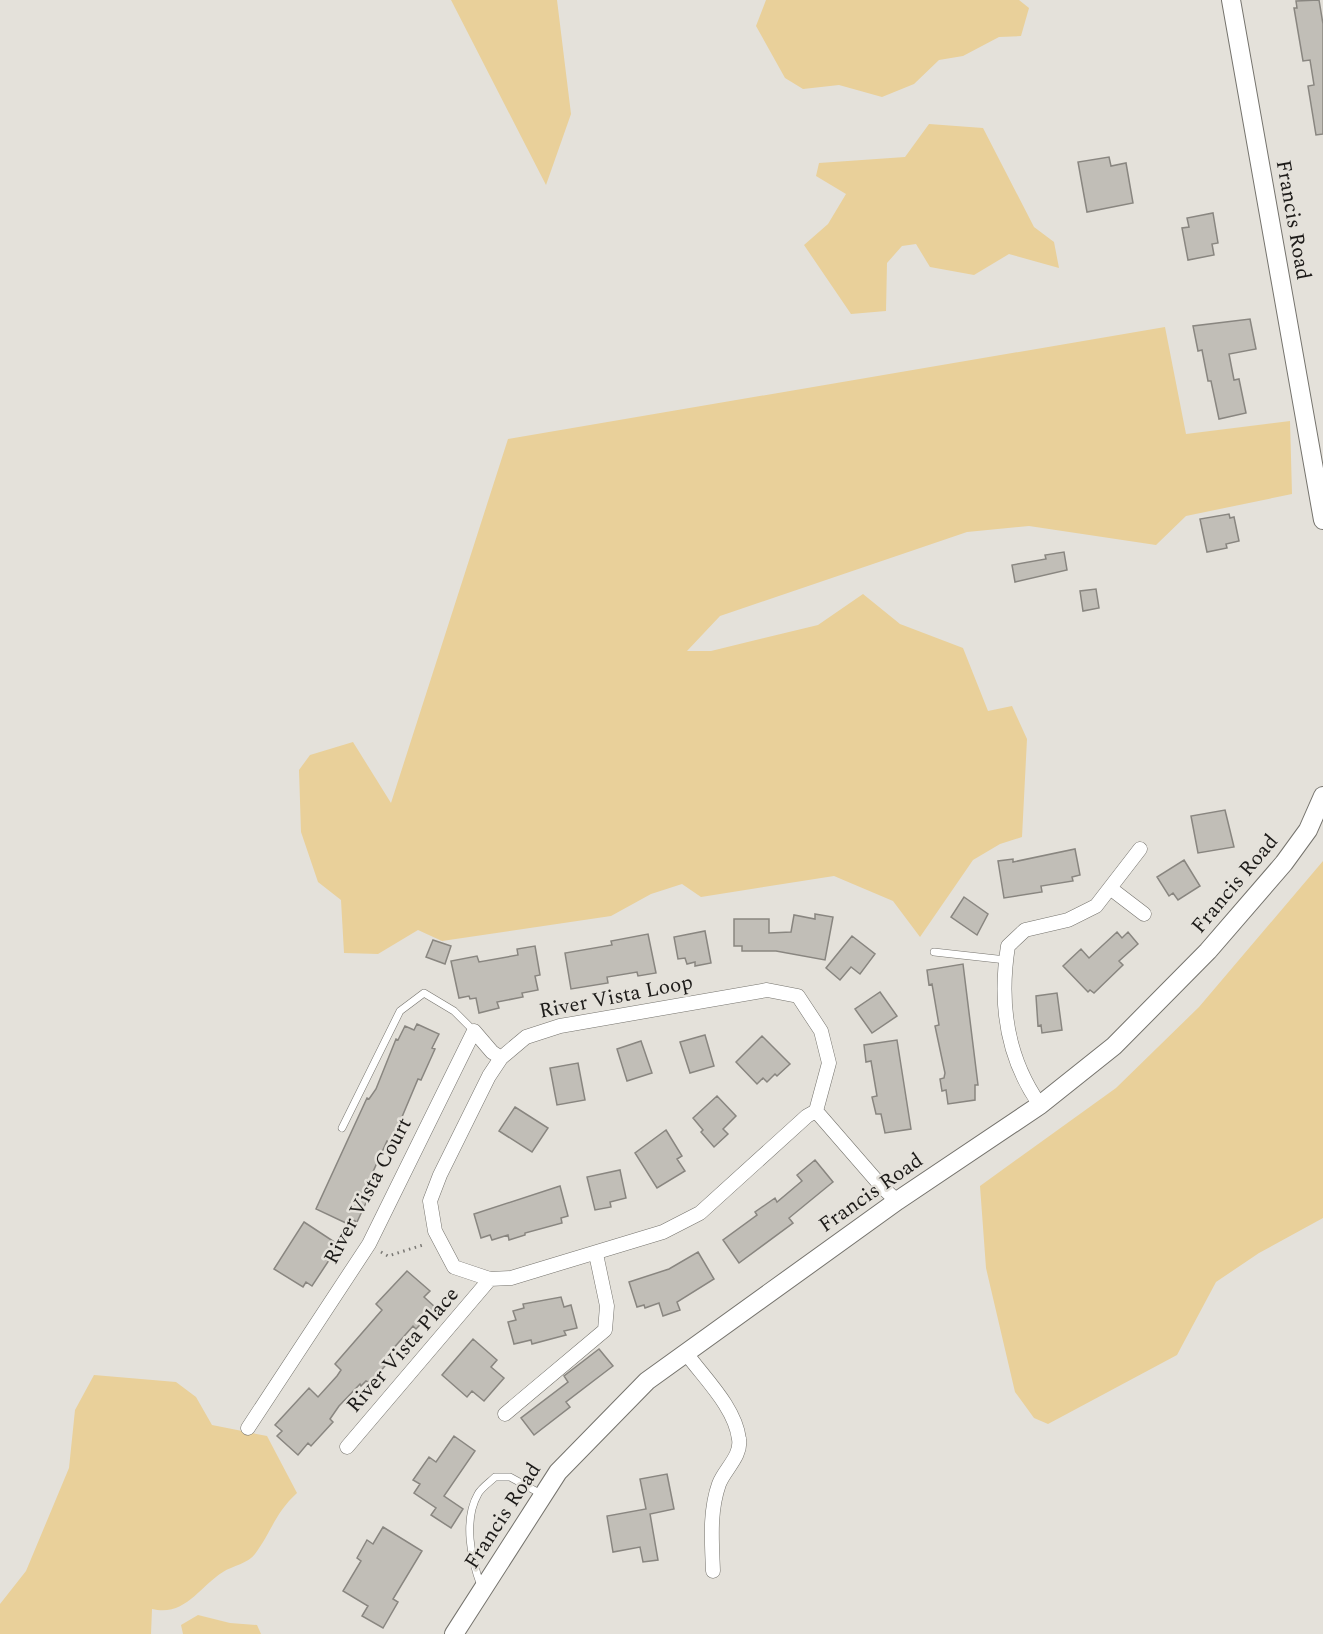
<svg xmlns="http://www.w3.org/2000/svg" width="1323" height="1634" viewBox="0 0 1323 1634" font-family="Spectral,serif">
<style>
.green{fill:#e9d09a}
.building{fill:#c1beb7;stroke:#898680;stroke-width:1.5}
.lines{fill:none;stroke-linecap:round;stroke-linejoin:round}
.lane-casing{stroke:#75736d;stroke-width:8}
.street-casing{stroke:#75736d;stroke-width:15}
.secondary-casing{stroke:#75736d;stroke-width:20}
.path{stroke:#797773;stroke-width:3;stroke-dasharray:1.5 4.5;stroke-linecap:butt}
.lane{stroke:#fff;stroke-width:7}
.street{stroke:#fff;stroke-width:14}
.secondary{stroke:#fff;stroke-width:18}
.labels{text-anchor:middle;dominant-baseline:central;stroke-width:5;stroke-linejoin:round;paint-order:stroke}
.street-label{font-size:21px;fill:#1d1b19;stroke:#e4e1da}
</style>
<rect width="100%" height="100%" fill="#e4e1da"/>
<path class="green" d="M 451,0 L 557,0 L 571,114 L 546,185 Z
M 766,0 L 1019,0 L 1029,8 L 1021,36 L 999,37 L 963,56 L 939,60 L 914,84 L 882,97 L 839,85 L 803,89 L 785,78 L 756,26 Z
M 929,124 L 983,128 L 1034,227 L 1054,242 L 1059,268 L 1009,254 L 974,275 L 930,267 L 916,244 L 902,246 L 887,263 L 886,311 L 851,314 L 804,245 L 828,224 L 846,194 L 816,176 L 819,163 L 905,157 Z
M 1165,327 L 1186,434 L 1290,421 L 1292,494 L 1186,516 L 1156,545 L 1029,526 L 967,532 L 720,616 L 687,651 L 711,651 L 818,625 L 863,594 L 900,624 L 963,648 L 988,711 L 1012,706 L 1027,739 L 1022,837 L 1000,844 L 973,860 L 920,937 L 893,901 L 834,876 L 701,897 L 682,884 L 651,894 L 611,916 L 442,941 L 418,930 L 378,954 L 344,953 L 341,900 L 318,882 L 301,832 L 299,770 L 310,755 L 353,742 L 391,803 L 508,439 Z
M 1323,861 L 1323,1218 L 1259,1253 L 1216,1282 L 1177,1355 L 1048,1424 L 1034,1418 L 1015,1392 L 986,1268 L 980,1186 L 1116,1088 L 1199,1007 Z
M 94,1375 L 176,1382 L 196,1397 L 212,1425 L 267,1436 L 297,1493 C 275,1513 272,1531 255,1554 C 249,1563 232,1566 223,1572 C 199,1587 185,1617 152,1609 L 151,1634 L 0,1634 L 0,1604 L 26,1571 L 69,1468 L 75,1410 Z
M 198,1615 L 230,1623 L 257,1625 L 261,1634 L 183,1634 L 181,1625 Z"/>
<path class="building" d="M 1319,0 L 1323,24 L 1323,134 L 1316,135 L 1308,86 L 1314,85 L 1310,60 L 1303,61 L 1294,8 L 1297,8 L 1296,1 Z
M 1109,157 L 1111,166 L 1126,163 L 1133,203 L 1087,212 L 1078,162 Z
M 1213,213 L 1218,243 L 1212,244 L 1214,255 L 1188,260 L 1182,228 L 1189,227 L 1187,218 Z
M 1250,319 L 1256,349 L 1229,354 L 1234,380 L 1239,379 L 1246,413 L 1219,419 L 1211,381 L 1208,381 L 1202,350 L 1198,351 L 1193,326 Z
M 1229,514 L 1230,518 L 1234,517 L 1239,541 L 1226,544 L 1227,548 L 1207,552 L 1200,519 Z
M 1064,552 L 1067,570 L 1015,582 L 1012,565 L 1046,559 L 1045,555 Z
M 1096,589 L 1099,608 L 1083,611 L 1080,591 Z
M 1225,810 L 1234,847 L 1198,853 L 1191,816 Z
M 1075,849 L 1080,875 L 1072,877 L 1073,881 L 1041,886 L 1042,892 L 1004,898 L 998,861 L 1013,859 L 1013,862 Z
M 1184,860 L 1200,886 L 1178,900 L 1173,893 L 1169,896 L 1157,877 Z
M 964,897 L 988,914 L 977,935 L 951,917 Z
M 815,914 L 833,917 L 825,960 L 776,951 L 742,951 L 742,946 L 734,946 L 734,919 L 769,919 L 769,933 L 791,932 L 794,915 L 815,919 Z
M 705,931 L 711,963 L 695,966 L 695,962 L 687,964 L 685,958 L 678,959 L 674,937 Z
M 1117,932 L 1122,938 L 1128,932 L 1138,944 L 1119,961 L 1123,965 L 1094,993 L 1090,990 L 1088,992 L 1063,966 L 1081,949 L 1089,958 Z
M 648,934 L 656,973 L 638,976 L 637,972 L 607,977 L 608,983 L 571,989 L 565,953 L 612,945 L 611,941 Z
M 852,936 L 875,954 L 860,974 L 851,967 L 840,980 L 826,968 Z
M 433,940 L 451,946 L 445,964 L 426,957 Z
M 535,946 L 540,975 L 535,976 L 538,990 L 522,993 L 523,997 L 497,1002 L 499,1008 L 479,1013 L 476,998 L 470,999 L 469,996 L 459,998 L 451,961 L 477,956 L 479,962 L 518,955 L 517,949 Z
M 963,964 L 978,1085 L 975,1085 L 975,1100 L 948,1104 L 946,1090 L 942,1091 L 940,1079 L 944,1078 L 945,1073 L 935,1026 L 939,1025 L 932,984 L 929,985 L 927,970 Z
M 880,992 L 897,1016 L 872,1033 L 855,1009 Z
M 1057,993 L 1062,1030 L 1042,1033 L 1041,1025 L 1038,1026 L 1036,996 Z
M 417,1024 L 439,1034 L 432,1048 L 435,1049 L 421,1080 L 418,1079 L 391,1143 L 387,1141 L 372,1174 L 378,1177 L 357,1222 L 351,1219 L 348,1224 L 316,1209 L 367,1098 L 369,1099 L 376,1089 L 396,1039 L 398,1040 L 405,1026 L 414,1030 Z
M 705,1035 L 714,1066 L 690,1073 L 680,1042 Z
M 762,1036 L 790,1064 L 777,1076 L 775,1074 L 767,1082 L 763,1078 L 757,1084 L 736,1062 Z
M 897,1040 L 911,1129 L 885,1133 L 881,1114 L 876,1114 L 872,1097 L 877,1096 L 871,1061 L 866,1062 L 864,1045 Z
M 641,1041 L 652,1073 L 627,1081 L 617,1049 Z
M 578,1063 L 585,1100 L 557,1105 L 550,1068 Z
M 717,1096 L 736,1116 L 723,1129 L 728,1134 L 714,1147 L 701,1132 L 703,1130 L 693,1118 Z
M 515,1107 L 548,1128 L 532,1152 L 499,1131 Z
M 666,1130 L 682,1156 L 677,1159 L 685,1171 L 657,1188 L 635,1153 Z
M 815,1160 L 833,1182 L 789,1218 L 793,1223 L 739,1263 L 723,1240 L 757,1215 L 755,1212 L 775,1198 L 777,1202 L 802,1181 L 797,1175 Z
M 620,1170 L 626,1198 L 610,1202 L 611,1207 L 595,1210 L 587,1177 Z
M 560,1186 L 568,1216 L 561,1218 L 562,1223 L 525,1233 L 525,1235 L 509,1240 L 508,1235 L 492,1240 L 490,1235 L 481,1238 L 474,1214 Z
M 304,1222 L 339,1245 L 312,1286 L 306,1282 L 303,1287 L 274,1269 Z
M 698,1252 L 714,1279 L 677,1302 L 680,1310 L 663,1316 L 659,1303 L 645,1308 L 644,1305 L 637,1307 L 629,1282 L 669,1269 Z
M 407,1271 L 430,1291 L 424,1297 L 436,1308 L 416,1329 L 413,1326 L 392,1350 L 389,1356 L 392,1358 L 370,1383 L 366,1381 L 361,1386 L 360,1384 L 339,1406 L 330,1419 L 333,1422 L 311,1446 L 308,1443 L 298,1455 L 277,1436 L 282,1431 L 275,1425 L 309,1388 L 318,1397 L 337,1376 L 341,1370 L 335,1364 L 382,1310 L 376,1304 Z
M 561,1297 L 564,1307 L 571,1305 L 577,1328 L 564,1331 L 566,1335 L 532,1344 L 531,1340 L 514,1344 L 508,1322 L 516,1320 L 513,1311 L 524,1308 L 523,1304 Z
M 473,1339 L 497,1360 L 491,1367 L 504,1378 L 484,1401 L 472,1391 L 467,1397 L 442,1375 Z
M 599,1349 L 613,1366 L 566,1402 L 570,1407 L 534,1435 L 521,1418 L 568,1382 L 564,1376 Z
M 454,1436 L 475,1451 L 444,1496 L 463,1509 L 451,1528 L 431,1515 L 436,1508 L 414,1493 L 420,1484 L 413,1480 L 429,1457 L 436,1462 Z
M 667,1474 L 674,1509 L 650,1514 L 658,1560 L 643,1562 L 640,1547 L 613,1552 L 607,1516 L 646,1509 L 640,1479 Z
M 383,1527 L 422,1551 L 393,1599 L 398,1602 L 383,1628 L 362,1616 L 368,1606 L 343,1591 L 361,1561 L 357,1558 L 367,1540 L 373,1544 Z"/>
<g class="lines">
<defs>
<path id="lane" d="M 934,952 L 1006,960
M 342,1128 L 400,1011 L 424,993 L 454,1011 L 474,1031
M 481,1586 C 471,1559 463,1520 478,1494 C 481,1488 490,1482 495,1477 L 510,1477 L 543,1495"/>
<path id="street" d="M 1110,888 L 1144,914
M 1040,1105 C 1006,1057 999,1003 1008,946 L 1025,930 L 1068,920 L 1096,906 L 1140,849
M 816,1111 L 807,1116 L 700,1213 L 663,1232 L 511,1278 L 490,1279 L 454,1267 L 435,1231 L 430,1201 L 440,1175 L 489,1076 L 501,1058 L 526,1037 L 560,1026 L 767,990 L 798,996 L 821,1031 L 829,1063 L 816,1111 L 882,1187 L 897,1201
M 686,1353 C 704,1378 735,1407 739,1439 C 742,1456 724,1470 719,1484 C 709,1512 712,1543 713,1571
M 505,1414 L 605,1330 L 607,1306 L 596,1254
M 248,1428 L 369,1244 L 474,1031 L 492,1052 L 501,1058
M 347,1447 L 490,1279"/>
<path id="secondary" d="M 1231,0 L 1323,520
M 454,1634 L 558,1472 L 647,1381 L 897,1201 L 1040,1105 L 1114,1046 L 1208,951 L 1284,863 L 1308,830 L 1323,796"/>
</defs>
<use href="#lane" class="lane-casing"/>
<use href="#street" class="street-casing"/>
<use href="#secondary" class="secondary-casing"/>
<path class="path" d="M 381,1252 L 388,1256 L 426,1244"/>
<use href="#lane" class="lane"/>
<use href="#street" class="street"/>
<use href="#secondary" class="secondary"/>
</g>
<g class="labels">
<g class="street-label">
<text transform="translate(1293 220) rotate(80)">Francis Road</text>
<text transform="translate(1235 884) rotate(-50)">Francis Road</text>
<text transform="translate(616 997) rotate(-11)">River Vista Loop</text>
<text transform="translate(368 1191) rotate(-62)">River Vista Court</text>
<text transform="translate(871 1193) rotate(-35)">Francis Road</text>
<text transform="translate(403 1350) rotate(-49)">River Vista Place</text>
<text transform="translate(503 1516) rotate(-57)">Francis Road</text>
</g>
</g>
</svg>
